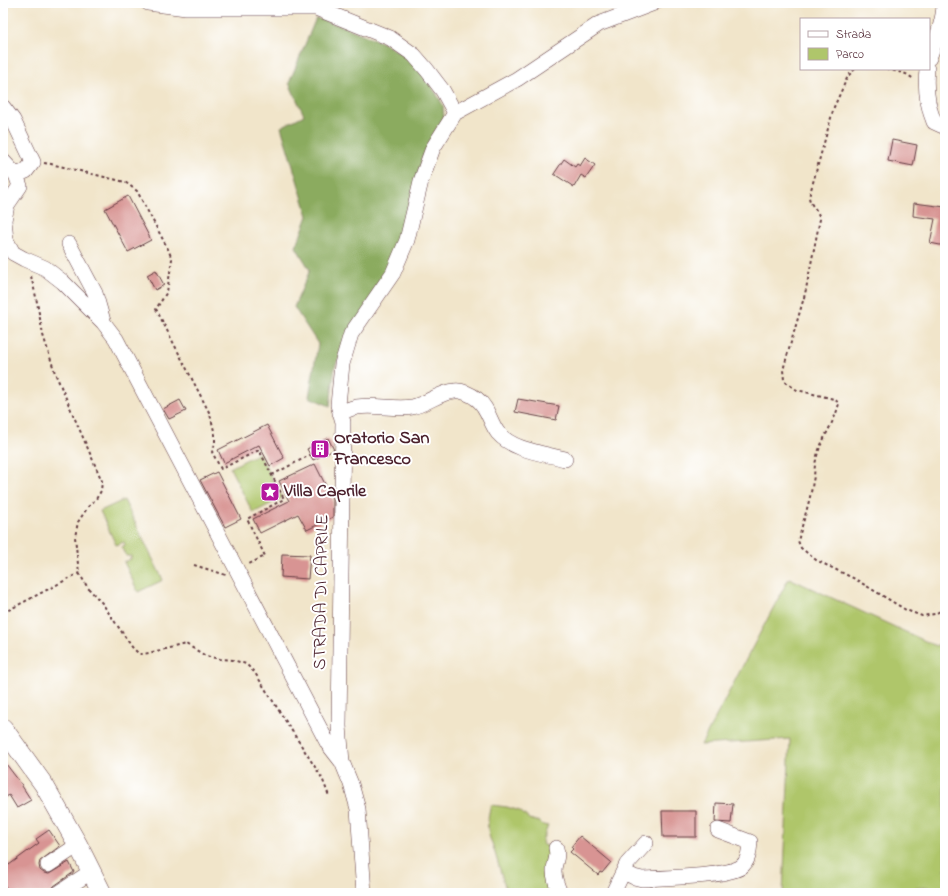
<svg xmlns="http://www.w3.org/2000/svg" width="948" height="896" viewBox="0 0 948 896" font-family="'Indie Flower',sans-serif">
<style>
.green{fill:#afc66b;stroke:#7c724b}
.forest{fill:#8bab5f;stroke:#6a6545}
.building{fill:#d89493}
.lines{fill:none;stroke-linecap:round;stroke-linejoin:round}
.minor-casing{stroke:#633d43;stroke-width:16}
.major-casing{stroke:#633d43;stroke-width:20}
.path{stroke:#633d43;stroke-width:2;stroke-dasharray:3 3;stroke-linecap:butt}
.minor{stroke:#fff;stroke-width:15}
.major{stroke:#fff;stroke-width:19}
.labels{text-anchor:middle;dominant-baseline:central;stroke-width:4;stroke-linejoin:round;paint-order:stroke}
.poi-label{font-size:18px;font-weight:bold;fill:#4a1f2b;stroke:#fff;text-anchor:start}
.street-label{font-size:18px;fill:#4a1f2b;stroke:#fff}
</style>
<rect width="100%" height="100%" fill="#fff"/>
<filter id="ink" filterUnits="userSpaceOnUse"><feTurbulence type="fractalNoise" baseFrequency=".025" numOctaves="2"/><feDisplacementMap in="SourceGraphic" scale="8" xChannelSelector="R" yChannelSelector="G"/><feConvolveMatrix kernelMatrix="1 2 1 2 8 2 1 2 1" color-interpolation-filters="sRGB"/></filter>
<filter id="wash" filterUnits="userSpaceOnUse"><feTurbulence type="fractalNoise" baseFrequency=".012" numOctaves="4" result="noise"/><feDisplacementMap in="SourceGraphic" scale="16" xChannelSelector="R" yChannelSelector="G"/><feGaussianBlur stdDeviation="0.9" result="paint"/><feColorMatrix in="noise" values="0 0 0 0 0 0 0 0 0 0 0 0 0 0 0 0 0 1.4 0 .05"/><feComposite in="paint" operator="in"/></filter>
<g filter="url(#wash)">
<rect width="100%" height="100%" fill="#f1e5ca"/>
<path class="green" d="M 259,453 L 282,498 L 253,513 L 230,468 Z
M 124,500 L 163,580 L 138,592 L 124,562 L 131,559 L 131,556 L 126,556 L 122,547 L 125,545 L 124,542 L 116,545 L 100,511 Z
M 789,578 L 936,646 L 945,638 L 945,893 L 937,893 L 928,887 L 874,893 L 783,893 L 790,739 L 701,745 Z
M 491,805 L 507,807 L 520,811 L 529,819 L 540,822 L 543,825 L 548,826 L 542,841 L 543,845 L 548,846 L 553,853 L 557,893 L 507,893 L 492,843 C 486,832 487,817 491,805 Z"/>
<path class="forest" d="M 316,18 L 345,27 L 379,41 L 403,54 L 417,66 L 436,93 L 443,105 L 444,119 L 432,136 L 422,158 L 399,245 L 386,272 L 335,366 L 330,406 L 309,397 L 318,344 L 294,307 L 310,270 L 296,247 L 308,216 L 281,127 L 304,115 L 289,83 Z"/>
<g id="blocks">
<path class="building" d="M 892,140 L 917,145 L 913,166 L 888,161 Z
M 585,158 L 595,165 L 586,178 L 581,175 L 574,187 L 554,174 L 564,159 L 575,167 L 577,164 L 580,166 Z
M 128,196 L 151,240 L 128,252 L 105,209 Z
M 914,203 L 945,207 L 945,246 L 930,243 L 935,219 L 913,216 Z
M 156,270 L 164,285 L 155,290 L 147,275 Z
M 518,399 L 559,406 L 556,420 L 515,412 Z
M 180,400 L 186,411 L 169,419 L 163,409 Z
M 267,425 L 284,458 L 270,466 L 259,445 L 224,463 L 218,450 Z
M 328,438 L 334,450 L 313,460 L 307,449 Z
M 315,464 L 333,500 L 333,517 L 307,530 L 298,514 L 260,533 L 253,519 L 289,501 L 279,481 Z
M 217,472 L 241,519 L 225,527 L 200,480 Z
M 282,554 L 310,555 L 308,579 L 281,577 Z
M 3,760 L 22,785 L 22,786 L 31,800 L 17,808 L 9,795 L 3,799 Z
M 716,803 L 733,804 L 731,823 L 715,822 Z
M 662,811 L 696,811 L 696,837 L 663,837 Z
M 49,830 L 60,846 L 40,861 L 39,865 L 40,870 L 44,873 L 49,874 L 69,862 L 74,872 L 54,886 L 50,893 L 10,893 L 3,883 L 3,856 L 9,865 L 39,843 L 36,839 Z
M 580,836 L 611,862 L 602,873 L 600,872 L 598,875 L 570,852 L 573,849 L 571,847 Z"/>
</g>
</g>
<g filter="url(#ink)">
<use href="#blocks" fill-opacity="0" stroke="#633d43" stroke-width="1"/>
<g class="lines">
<defs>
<path id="minor" d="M 148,3 L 186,8 L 316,8 L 390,38 L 414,55 L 427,70 L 443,91 L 455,113
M 929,58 C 935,41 944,22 944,3
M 927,69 C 925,88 927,105 934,122 L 945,127
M 3,107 L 13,120 L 33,162 L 26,171 L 16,175
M 3,161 L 16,175 L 20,186 L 7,205 L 4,220 L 6,240 L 13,253 L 24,259 L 45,268 L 63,282 L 103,322 L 116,339 L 328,744 L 342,762
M 69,244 L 95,293 L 103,321
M 340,413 C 345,411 351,408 357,407 C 375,404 394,410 412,407 C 427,404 440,392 455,391 C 462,390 472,395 477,399 C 488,407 490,423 498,433 C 514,451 543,453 565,459
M 556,848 C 559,859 554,861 554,871 C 554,878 557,886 560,893
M 48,865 L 78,845
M 624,872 L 634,877 L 642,879 C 662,878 726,877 741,867 C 749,861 749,851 750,842 L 718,830
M 59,893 L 92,871
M 364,893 L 358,809 L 351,784 L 342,762 L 339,726 L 343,422 L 338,405 L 342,364 L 351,334 L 393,273 L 407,240 L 421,181 L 433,148 L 455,113 L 517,79 L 599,24 L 654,3
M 613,893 L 627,864 L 646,843"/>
<path id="major" d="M 3,728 L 44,785 L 78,845 L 102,893"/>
</defs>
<use href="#minor" class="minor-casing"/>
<use href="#major" class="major-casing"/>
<path class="path" d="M 855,69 L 848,76 L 834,107 L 809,197 C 810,206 818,209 820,219 L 805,294 L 783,370 L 784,380 L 788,384 L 797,390 L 834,399 L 839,403 C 835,423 820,440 816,460 C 814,467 815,474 813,481 C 810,502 803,521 798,541 L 801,548 L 816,560 L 855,579 L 906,610 L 922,616 L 935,614 L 945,608
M 887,69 L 906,74 L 914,79
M 44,163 L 51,164 L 125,182 L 137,191 L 168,249 L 172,259 L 167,292 L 156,309 L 210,414 L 215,435 L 215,444 L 212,452 L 221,469 L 259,450 L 284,499 L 247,519 L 265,556 L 249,564
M 31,276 L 36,297 L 43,335 L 55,373 L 102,481 L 101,491 L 96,499 L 88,507 L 78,522 L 75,537 L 79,573 L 88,588 L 102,603 L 132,647 L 139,654 L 144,654 L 186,644 L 206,656 L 220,659 L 233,660 L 246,664 L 255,673 L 322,778 L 329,796
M 272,475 L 310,455
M 194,565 L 226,575
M 3,613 L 79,573"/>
<use href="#minor" class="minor"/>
<use href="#major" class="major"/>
</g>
</g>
<defs>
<symbol id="building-square" viewBox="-11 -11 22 22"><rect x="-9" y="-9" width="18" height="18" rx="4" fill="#b5179e" stroke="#fff"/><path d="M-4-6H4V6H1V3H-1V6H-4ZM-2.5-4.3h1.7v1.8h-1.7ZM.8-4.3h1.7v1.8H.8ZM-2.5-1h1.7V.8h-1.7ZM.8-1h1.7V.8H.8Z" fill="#fff"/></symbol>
<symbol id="sight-square" viewBox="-11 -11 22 22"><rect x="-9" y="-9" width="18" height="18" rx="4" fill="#b5179e" stroke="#fff"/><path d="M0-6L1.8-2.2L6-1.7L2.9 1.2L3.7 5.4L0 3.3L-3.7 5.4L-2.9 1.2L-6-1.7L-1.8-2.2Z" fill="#fff"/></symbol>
</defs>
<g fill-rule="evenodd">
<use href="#building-square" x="309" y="438" width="22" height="22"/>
<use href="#sight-square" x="259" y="481" width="22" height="22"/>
</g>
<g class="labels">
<g class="poi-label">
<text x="334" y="439">Oratorio San<tspan x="334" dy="21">Francesco</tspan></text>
<text x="284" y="492">Villa Caprile</text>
</g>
<g class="street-label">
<text transform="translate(322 592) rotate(-89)">STRADA DI CAPRILE</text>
</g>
</g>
<rect width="948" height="896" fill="none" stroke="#fff" stroke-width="16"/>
<rect x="800" y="18" width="130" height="52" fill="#ffffff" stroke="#b7a5aa"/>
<rect x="808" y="31" width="20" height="6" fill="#ffffff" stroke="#b7a5aa"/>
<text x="836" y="38" font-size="12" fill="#4a1f2b">Strada</text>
<rect x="808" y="48" width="20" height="12" fill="#afc66b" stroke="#b7a5aa"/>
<text x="836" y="58" font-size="12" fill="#4a1f2b">Parco</text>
</svg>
